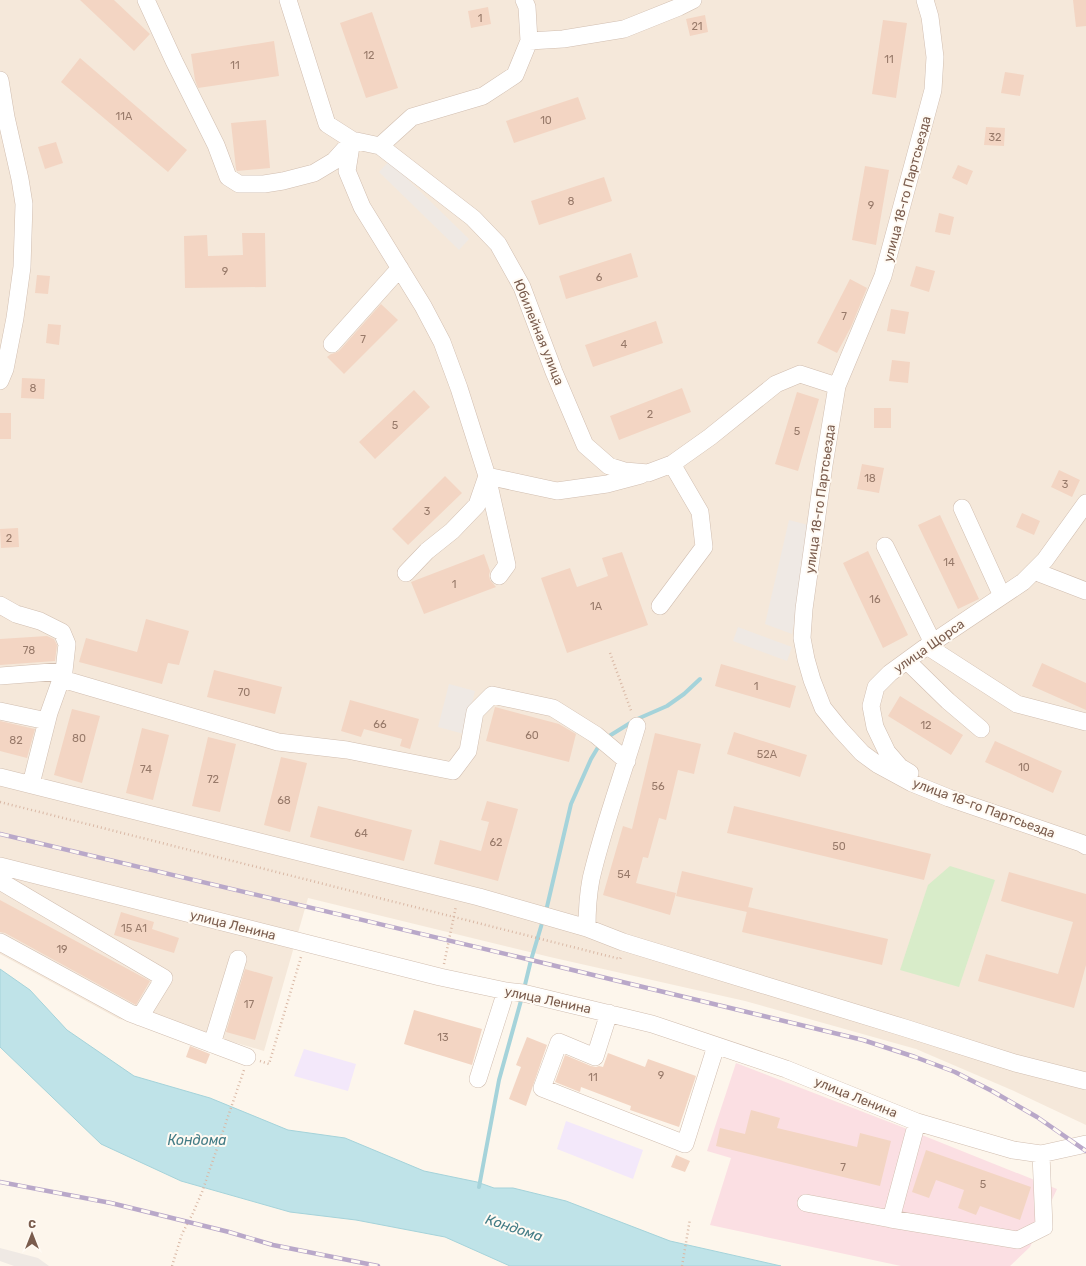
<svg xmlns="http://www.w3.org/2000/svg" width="1086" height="1266" viewBox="0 0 1086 1266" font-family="Rubik,sans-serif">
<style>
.residential{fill:#f5e8da}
.industrial{fill:#efe9e4}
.education{fill:#f3e8fa}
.medical{fill:#fbdfe3}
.green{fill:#d8ecc9}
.water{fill:#bfe3e8;stroke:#a5d3da}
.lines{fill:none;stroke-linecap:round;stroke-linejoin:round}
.stream{stroke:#a5d3da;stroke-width:4}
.building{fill:#f3d5c3}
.minor-casing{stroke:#d1beb0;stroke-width:18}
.path{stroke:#d9b8a5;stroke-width:2.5;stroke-dasharray:1 3;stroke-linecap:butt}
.minor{stroke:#fff;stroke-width:17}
.rail-casing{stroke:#b9a8c9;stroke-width:4.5}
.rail{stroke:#fffaf3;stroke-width:3;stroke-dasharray:9;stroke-linecap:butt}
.labels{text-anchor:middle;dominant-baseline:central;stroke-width:4;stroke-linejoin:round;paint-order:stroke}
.number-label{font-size:11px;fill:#987a6a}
.street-label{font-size:13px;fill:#7a5c4d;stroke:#fffaf3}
.water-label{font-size:14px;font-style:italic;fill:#437c86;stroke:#fffaf3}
</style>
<rect width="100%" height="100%" fill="#fdf6ec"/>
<path class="residential" d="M 0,0 L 1086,0 L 1086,1125 L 1014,1091 L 916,1049 L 745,1001 L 550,957 L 308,898 L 264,1051 L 195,1031 L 119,1019 L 0,954 Z"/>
<path class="industrial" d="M 389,161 L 469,239 L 459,250 L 379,172 Z
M 789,520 L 812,526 L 792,634 L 765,624 Z
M 738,627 L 792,647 L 787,661 L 733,641 Z
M 449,684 L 475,691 L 464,734 L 438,727 Z
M 0,1248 L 38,1258 L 49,1266 L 14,1266 L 0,1261 Z"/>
<path class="education" d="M 304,1049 L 356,1064 L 348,1091 L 294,1076 Z
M 566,1121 L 643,1150 L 633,1179 L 557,1149 Z"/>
<path class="medical" d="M 736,1063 L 897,1125 L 1057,1189 L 1030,1247 L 1010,1266 L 901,1266 L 710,1225 L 731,1158 L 707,1151 Z"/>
<path class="green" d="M 950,866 L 995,880 L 959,987 L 900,970 L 928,885 Z"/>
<path class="water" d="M 0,969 L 30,990 L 67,1030 L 134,1076 L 210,1098 L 288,1130 L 345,1138 L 424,1171 L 477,1182 L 494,1188 L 513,1188 L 566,1201 L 670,1241 L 781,1266 L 510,1266 L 445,1237 L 356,1220 L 290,1212 L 181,1181 L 101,1144 L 0,1047 Z"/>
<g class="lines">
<path class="stream" d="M 606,738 L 635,720 L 667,706 L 684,694 L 700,679
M 546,911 L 571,804 L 591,759 L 600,744
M 524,989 L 531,960 L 543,920
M 479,1187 L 499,1080 L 522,997"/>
</g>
<path class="building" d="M 80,0 L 114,0 L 150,34 L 134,51 Z
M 1073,0 L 1086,0 L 1086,26 L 1076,27 Z
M 488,7 L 491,24 L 471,28 L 468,11 Z
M 372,12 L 398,88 L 366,98 L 340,23 Z
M 705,15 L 708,32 L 690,36 L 686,19 Z
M 883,20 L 907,23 L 896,98 L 872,94 Z
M 274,41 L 279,76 L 198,88 L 195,80 L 191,54 Z
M 80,58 L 187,150 L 168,172 L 61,82 Z
M 1005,72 L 1024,75 L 1020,96 L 1001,93 Z
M 578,97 L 586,119 L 514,143 L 506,121 Z
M 266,120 L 270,168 L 237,171 L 236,169 L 231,123 Z
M 986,127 L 1005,128 L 1004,146 L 984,145 Z
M 56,142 L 63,163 L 45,169 L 38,147 Z
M 958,165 L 973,171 L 967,185 L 952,178 Z
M 865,166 L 889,170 L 876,245 L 852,240 Z
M 604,177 L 612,201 L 539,225 L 531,201 Z
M 939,213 L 954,217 L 950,235 L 935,232 Z
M 242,233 L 265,233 L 266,287 L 185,288 L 184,236 L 207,235 L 208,256 L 243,255 Z
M 631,253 L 638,277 L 566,299 L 559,276 Z
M 916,266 L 935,271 L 929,292 L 910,286 Z
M 37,275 L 50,276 L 48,294 L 35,293 Z
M 850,279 L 867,288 L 851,327 L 837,353 L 817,343 Z
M 381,304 L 398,320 L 344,374 L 327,357 L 331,354 L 335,353 L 339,351 Z
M 891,309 L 909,312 L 905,334 L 887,331 Z
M 656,321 L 663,343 L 593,367 L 585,345 Z
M 48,324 L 61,325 L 59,345 L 46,343 Z
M 892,360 L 910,362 L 908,383 L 889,381 Z
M 22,378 L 45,379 L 44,399 L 21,398 Z
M 682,388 L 691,412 L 619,440 L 610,416 Z
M 414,390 L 430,407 L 375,459 L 359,442 Z
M 797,392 L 819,399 L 798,471 L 775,464 Z
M 874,408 L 891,408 L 891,428 L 874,428 Z
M 0,413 L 11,413 L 11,439 L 0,439 Z
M 862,464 L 884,468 L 879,493 L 857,489 Z
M 1059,470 L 1080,480 L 1072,497 L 1051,487 Z
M 445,476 L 462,493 L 408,545 L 392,529 Z
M 1022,513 L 1040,521 L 1034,535 L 1016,527 Z
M 940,515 L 979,599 L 958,609 L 918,525 Z
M 18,528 L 19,547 L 1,548 L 0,529 Z
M 868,551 L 908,635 L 883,648 L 843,563 Z
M 622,552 L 648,625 L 567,653 L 541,578 L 570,568 L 577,587 L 608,576 L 602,558 Z
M 484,554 L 490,571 L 489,575 L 490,580 L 496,587 L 424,614 L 411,582 Z
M 146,619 L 189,631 L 179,665 L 168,663 L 162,684 L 79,662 L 86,638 L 137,652 Z
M 47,636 L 54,639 L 57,645 L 55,661 L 0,665 L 0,639 Z
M 1042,663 L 1086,683 L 1086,710 L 1032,686 Z
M 721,664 L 796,686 L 790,708 L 715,686 Z
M 214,670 L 282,687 L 275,714 L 207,697 Z
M 900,696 L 963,735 L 951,755 L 888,716 Z
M 350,700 L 419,719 L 410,749 L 400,746 L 402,739 L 364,729 L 361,737 L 341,731 Z
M 495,707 L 559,724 L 576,734 L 569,762 L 486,741 Z
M 72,709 L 100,716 L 82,783 L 54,775 Z
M 0,721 L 35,729 L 27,758 L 0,751 Z
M 142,728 L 169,735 L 153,800 L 126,793 Z
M 734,732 L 807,755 L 800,777 L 727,754 Z
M 655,733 L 701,744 L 694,774 L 678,770 L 666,820 L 659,818 L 648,858 L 643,857 L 636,883 L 676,893 L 670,915 L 603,895 L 623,826 L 632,829 Z
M 208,737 L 236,744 L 220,812 L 192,806 Z
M 995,741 L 1062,771 L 1053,793 L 985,762 Z
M 281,757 L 307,763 L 290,832 L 264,825 Z
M 487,801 L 518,809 L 498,881 L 434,864 L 440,840 L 481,851 L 489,822 L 481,820 Z
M 318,806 L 412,830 L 404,861 L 310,837 Z
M 734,806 L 931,854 L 924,880 L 727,833 Z
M 682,871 L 753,888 L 747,912 L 676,896 Z
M 1009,872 L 1086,894 L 1086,965 L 1074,1008 L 978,981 L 986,954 L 1058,974 L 1073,922 L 1001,901 Z
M 0,900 L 150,981 L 136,1005 L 5,933 L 0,932 Z
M 748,907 L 888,939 L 882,965 L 742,932 Z
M 121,912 L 154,922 L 152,929 L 179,938 L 174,953 L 114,935 Z
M 245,969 L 273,977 L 255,1040 L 226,1032 Z
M 414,1010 L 482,1029 L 472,1065 L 404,1044 Z
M 527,1037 L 547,1045 L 526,1106 L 509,1099 L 521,1067 L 516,1065 Z
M 190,1046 L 210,1054 L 206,1064 L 186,1057 Z
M 608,1053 L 645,1067 L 648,1059 L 696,1076 L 679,1127 L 630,1110 L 631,1106 L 581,1087 L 580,1092 L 555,1082 L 565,1055 L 591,1066 L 596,1067 L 599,1066 L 603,1067 Z
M 751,1110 L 780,1118 L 777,1128 L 857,1147 L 860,1133 L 891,1141 L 880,1186 L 716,1146 L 720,1128 L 745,1134 Z
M 926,1150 L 1031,1187 L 1020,1220 L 980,1206 L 976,1215 L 958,1208 L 964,1190 L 936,1180 L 929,1198 L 912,1192 Z
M 676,1155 L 690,1161 L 685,1172 L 671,1167 Z"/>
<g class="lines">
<defs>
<path id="minor" d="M 146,0 L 174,61 L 216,145 L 228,177 L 239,184 L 264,184 L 283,181 L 314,173 L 334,161 L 352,141
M 288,0 L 327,124 L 352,140 L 380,146 L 473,218 L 498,244 L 522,287 L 554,372 L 585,445 L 609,466 L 625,471 L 648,473 L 672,464 L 710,437 L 776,384 L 800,374 L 837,386
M 925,0 L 930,17 L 935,57 L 933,90 L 883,276 L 837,386 L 824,465 L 804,609 L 802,638 L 806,659 L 812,680 L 823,708 L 840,729 L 862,753 L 877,764 L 912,783 L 949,798 L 1081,843 L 1086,846
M 529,41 L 563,39 L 624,29 L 679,7 L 693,0
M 0,80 L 6,117 L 20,179 L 24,204 L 22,267 L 15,318 L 5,369 L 0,381
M 352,140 L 347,171 L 362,207 L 423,306 L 442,342 L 459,388 L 487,476 L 507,565 L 499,576
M 380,146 L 412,117 L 483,96 L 515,75 L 529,41 L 527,7 L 524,0
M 332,344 L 400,268
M 962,508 L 1002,596
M 885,546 L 933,643
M 1034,571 L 1086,591
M 406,573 L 427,551 L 452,531 L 477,505 L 487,476 L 557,491 L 607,484 L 641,475
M 0,605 L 16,614 L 40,621 L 62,632 L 67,644 L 64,671 L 49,713 L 31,784
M 660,606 L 704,547 L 700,512 L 672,464
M 927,646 L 1017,704 L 1086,722
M 907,661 L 948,701 L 981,729
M 0,676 L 64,671
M 62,679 L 278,742 L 347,750 L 453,771 L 468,751 L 475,712 L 492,695 L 553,708 L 596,735 L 627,761
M 0,711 L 47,721
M 910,773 L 900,767 L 887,752 L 875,727 L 871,706 L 876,687 L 890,673 L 923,649 L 1023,582 L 1045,560 L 1086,503
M 0,777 L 479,897 L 587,928 L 623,942 L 905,1028 L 1015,1063 L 1086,1081
M 0,866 L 440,977 L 506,991 L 523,993 L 652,1024 L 786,1069 L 917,1122 L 1013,1150 L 1041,1154 L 1086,1144
M 0,881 L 164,978 L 140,1017
M 587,928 C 587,912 588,895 591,879 C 603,827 622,777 637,726
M 0,942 L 130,1013 L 247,1057
M 609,1013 L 595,1057 L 559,1042 L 542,1088 L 685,1144 L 716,1046
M 212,1044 L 238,959
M 478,1079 L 506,991
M 917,1122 L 891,1219 L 1018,1240 L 1044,1227 L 1041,1154
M 806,1203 L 891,1219"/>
</defs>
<use href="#minor" class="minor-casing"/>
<path class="path" d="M 610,653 L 632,713
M 0,802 L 620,959 L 621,957
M 444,964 L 456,906
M 260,1061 L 269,1064 L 301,957
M 172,1266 L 182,1234 L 193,1213 L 202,1192 L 244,1070
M 682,1266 L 690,1219"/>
<use href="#minor" class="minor"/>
<defs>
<path id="rail" d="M 0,834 L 531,960 L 863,1040 L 915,1057 L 955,1072 L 992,1091 L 1037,1117 L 1086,1151
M 0,1182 L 111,1203 L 229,1232 L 273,1245 L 378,1266"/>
</defs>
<use href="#rail" class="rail-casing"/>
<use href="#rail" class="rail"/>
</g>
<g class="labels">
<g class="number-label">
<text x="480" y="18">1</text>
<text x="697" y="26">21</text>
<text x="369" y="55">12</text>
<text x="889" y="59">11</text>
<text x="235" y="65">11</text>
<text x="124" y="116">11А</text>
<text x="546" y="120">10</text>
<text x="995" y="137">32</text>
<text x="571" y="201">8</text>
<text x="871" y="205">9</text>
<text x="225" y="271">9</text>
<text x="599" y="277">6</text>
<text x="844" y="316">7</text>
<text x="363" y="339">7</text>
<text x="624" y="344">4</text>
<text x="33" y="388">8</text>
<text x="650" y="414">2</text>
<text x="395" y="425">5</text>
<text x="797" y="431">5</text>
<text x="870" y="478">18</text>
<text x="1065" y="484">3</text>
<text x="427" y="511">3</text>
<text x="9" y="538">2</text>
<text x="949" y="562">14</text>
<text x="454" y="584">1</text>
<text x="875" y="599">16</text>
<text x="596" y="606">1А</text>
<text x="29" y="650">78</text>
<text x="756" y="686">1</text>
<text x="244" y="692">70</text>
<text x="380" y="724">66</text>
<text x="926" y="725">12</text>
<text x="532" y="735">60</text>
<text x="79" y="738">80</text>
<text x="16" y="740">82</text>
<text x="767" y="754">52А</text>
<text x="1024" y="767">10</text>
<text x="146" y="769">74</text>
<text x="213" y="779">72</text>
<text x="658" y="786">56</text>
<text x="284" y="800">68</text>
<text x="361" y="833">64</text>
<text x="496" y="842">62</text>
<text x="839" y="846">50</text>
<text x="624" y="874">54</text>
<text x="134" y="928">15 А1</text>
<text x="62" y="949">19</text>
<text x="249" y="1004">17</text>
<text x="443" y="1037">13</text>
<text x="661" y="1075">9</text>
<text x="593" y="1077">11</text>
<text x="843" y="1167">7</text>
<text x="983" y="1184">5</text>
</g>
<g class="street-label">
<text transform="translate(907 189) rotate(-75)">улица 18-го Партсьезда</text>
<text transform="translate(539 332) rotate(68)">Юбилейная улица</text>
<text transform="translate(820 499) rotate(-82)">улица 18-го Партсьезда</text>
<text transform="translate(929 646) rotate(-35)">улица Щорса</text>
<text transform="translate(984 808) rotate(20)">улица 18-го Партсьезда</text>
<text transform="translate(233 925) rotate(14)">улица Ленина</text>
<text transform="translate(548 1000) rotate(12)">улица Ленина</text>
<text transform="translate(856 1097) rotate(22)">улица Ленина</text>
</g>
<g class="water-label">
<text x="197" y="1140">Кондома</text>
<text transform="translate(514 1228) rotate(18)">Кондома</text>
</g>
</g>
<g transform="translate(32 1234)" stroke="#fffaf3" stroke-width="3" paint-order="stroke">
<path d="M0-3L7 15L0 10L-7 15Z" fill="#7a5c4d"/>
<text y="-6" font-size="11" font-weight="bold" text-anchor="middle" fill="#7a5c4d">С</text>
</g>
</svg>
